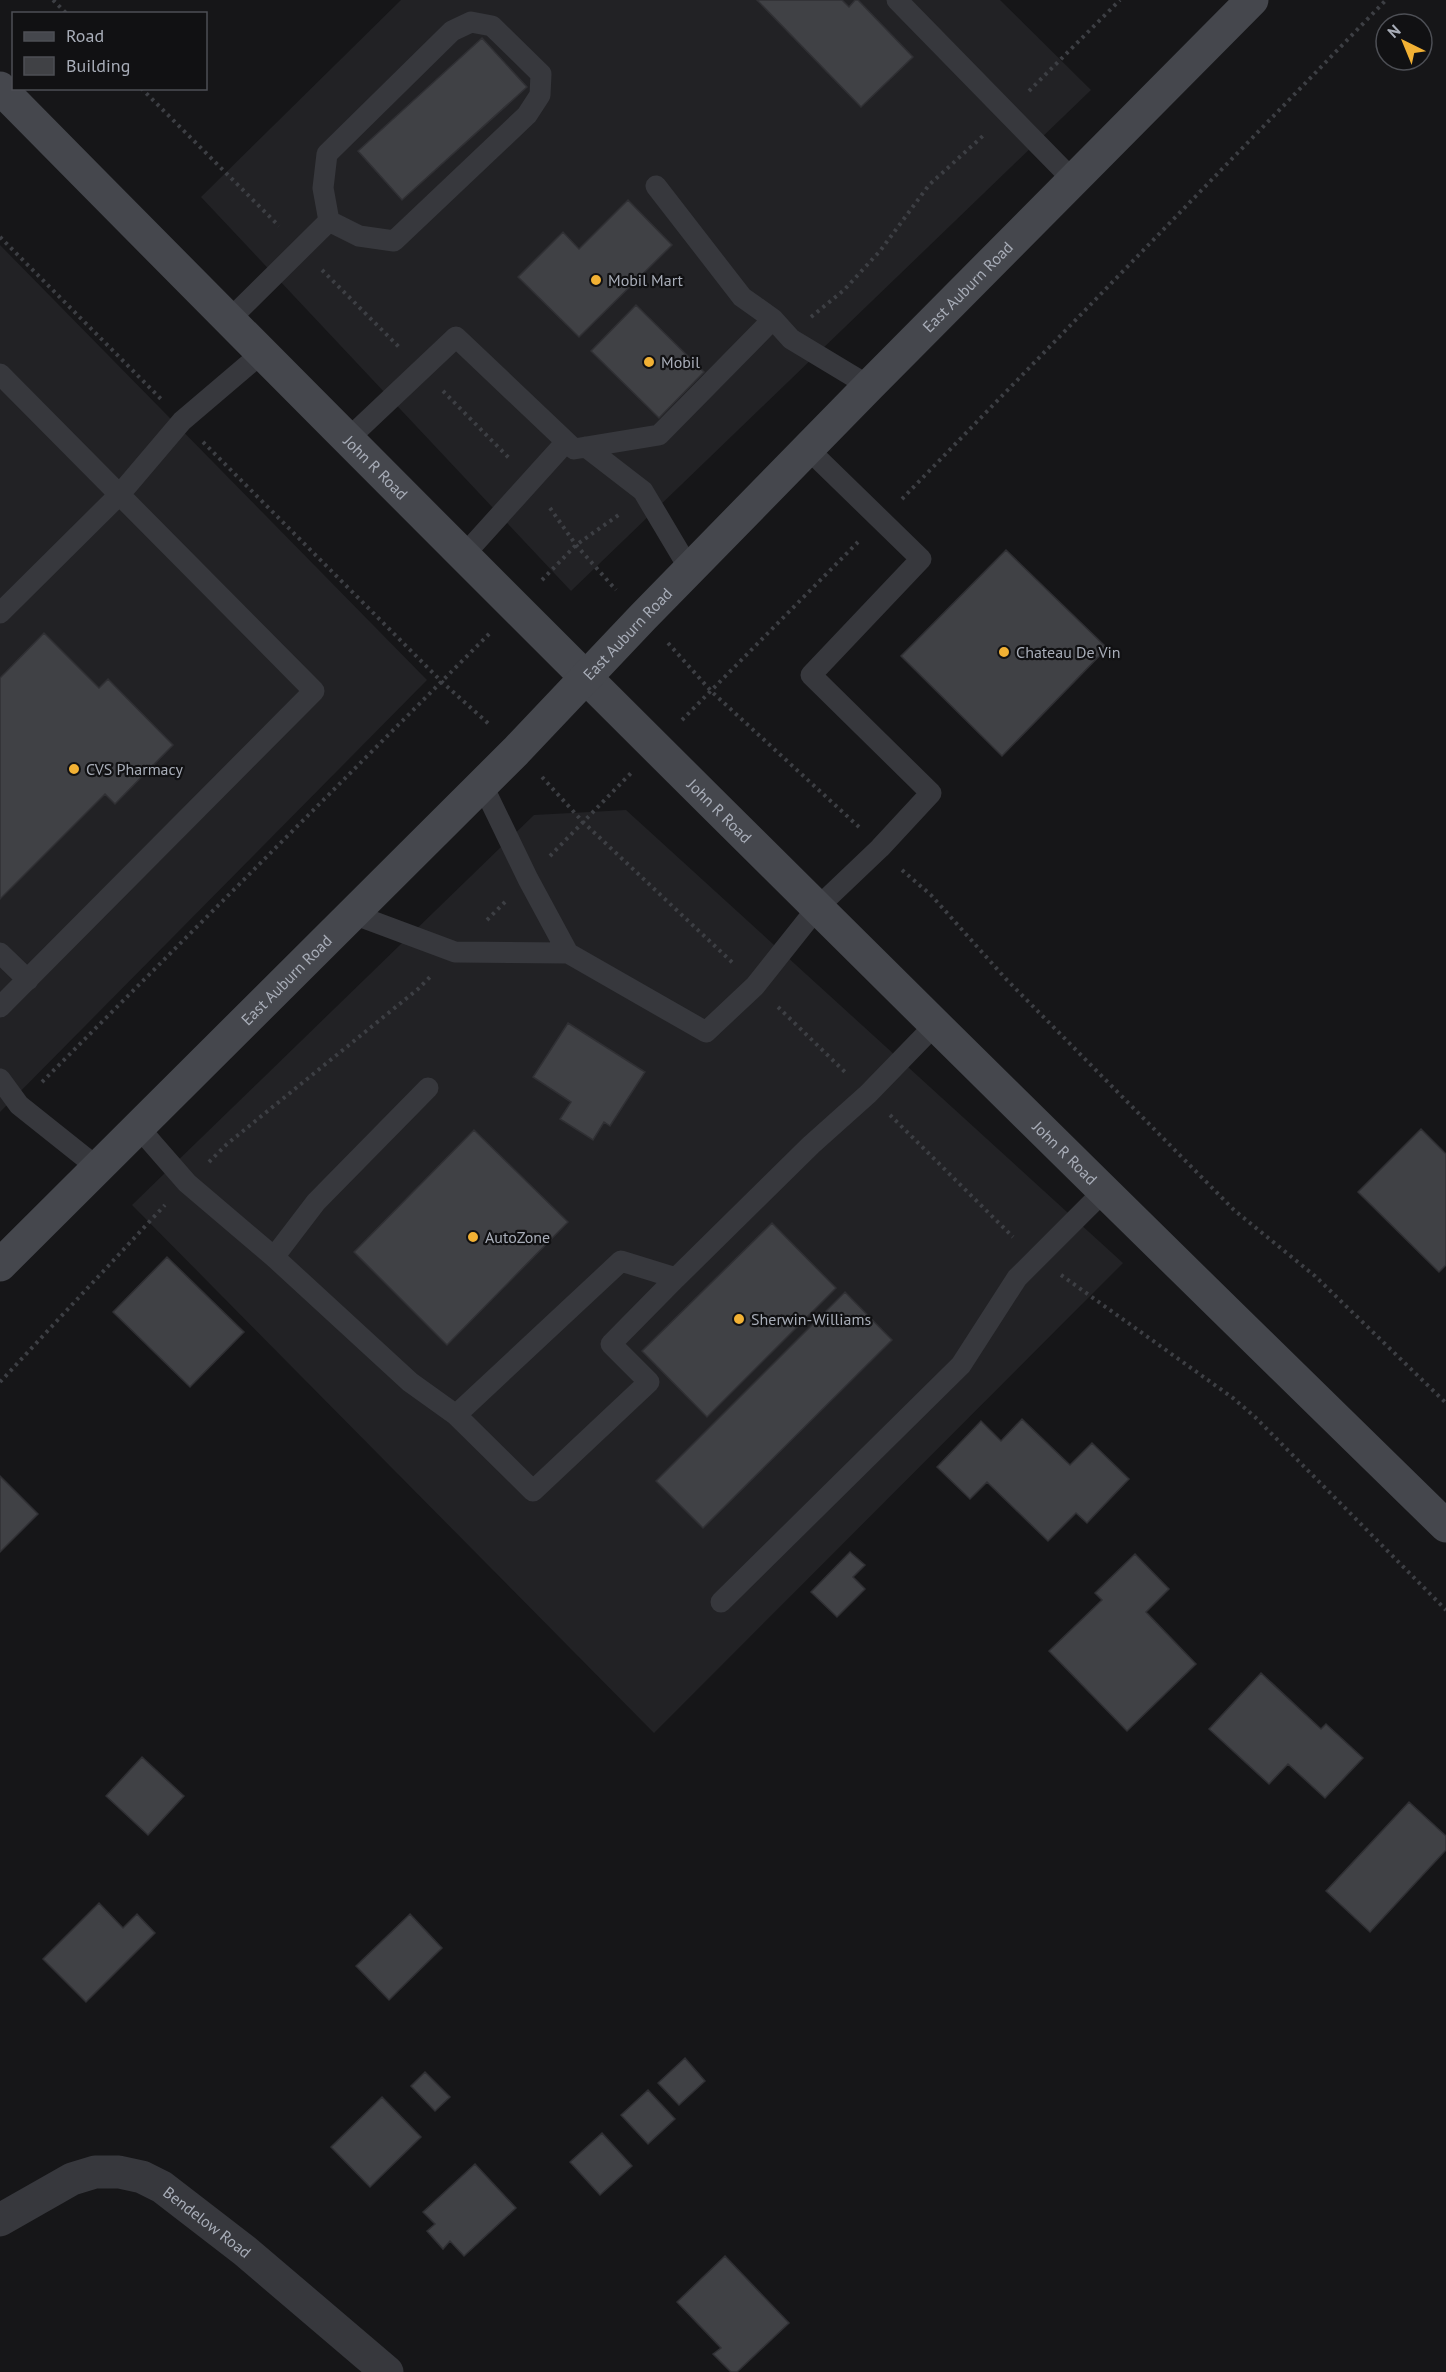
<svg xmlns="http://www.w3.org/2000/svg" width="1446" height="2372" viewBox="0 0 1446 2372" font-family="'PT Sans',sans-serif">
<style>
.built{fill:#222225}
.building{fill:#404145;stroke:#303034;stroke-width:1.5}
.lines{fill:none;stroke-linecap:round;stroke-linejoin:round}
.path{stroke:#3d3f44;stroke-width:4;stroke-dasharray:3 4.5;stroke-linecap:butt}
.service{stroke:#37383d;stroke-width:21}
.minor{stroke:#37383d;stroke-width:33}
.secondary{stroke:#45474d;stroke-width:33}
.poi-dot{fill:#f2b134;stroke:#111113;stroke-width:2}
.labels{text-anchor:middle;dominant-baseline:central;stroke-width:4.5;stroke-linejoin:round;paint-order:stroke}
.poi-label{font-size:16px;fill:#a8adb8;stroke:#111113;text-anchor:start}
.street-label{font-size:16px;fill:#a8adb8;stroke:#111113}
</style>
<rect width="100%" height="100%" fill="#161618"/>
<path class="built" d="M 401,0 L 1000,0 L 1091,90 L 571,591 L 201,197 Z
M 0,245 L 427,680 L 0,1112 Z
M 626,810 L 1123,1263 L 654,1733 L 132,1205 L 534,815 Z"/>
<path class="building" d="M 757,0 L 842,0 L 849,7 L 855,0 L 858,0 L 913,57 L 861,107 Z
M 482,38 L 527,87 L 402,200 L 358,151 Z
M 628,200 L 672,245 L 579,337 L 518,277 L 563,232 L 579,249 Z
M 636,305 L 704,372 L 659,418 L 591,351 Z
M 1006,550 L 1107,648 L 1002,756 L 901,656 Z
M 44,633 L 99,688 L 108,679 L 173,745 L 115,804 L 105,794 L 0,899 L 0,678 Z
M 568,1023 L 645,1072 L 610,1126 L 604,1122 L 593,1140 L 560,1119 L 571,1102 L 533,1077 Z
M 1421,1129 L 1446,1154 L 1446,1265 L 1439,1272 L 1358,1192 Z
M 474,1130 L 568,1222 L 447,1345 L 354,1252 Z
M 772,1223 L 836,1288 L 707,1417 L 642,1351 Z
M 167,1257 L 244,1332 L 190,1387 L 113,1312 Z
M 845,1292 L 892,1340 L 703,1528 L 656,1481 Z
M 1022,1419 L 1070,1465 L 1092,1443 L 1129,1479 L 1087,1523 L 1076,1513 L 1048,1541 L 987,1482 L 970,1499 L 937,1467 L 981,1421 L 1001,1441 Z
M 0,1476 L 38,1514 L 0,1552 Z
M 850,1552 L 865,1565 L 853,1577 L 865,1589 L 837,1617 L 811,1592 Z
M 1135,1554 L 1169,1589 L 1146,1612 L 1196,1664 L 1127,1731 L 1049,1651 L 1102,1600 L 1095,1593 Z
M 1261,1673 L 1321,1729 L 1326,1724 L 1363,1758 L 1325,1798 L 1288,1764 L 1269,1784 L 1209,1729 Z
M 142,1757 L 184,1796 L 148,1835 L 106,1796 Z
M 1409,1802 L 1446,1836 L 1446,1850 L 1370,1932 L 1326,1891 Z
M 99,1903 L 123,1928 L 137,1914 L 155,1933 L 86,2002 L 43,1959 Z
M 410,1914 L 442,1948 L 389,2000 L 356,1966 Z
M 685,2058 L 705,2081 L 679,2105 L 658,2083 Z
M 425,2072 L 450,2097 L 435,2111 L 411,2086 Z
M 648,2090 L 675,2119 L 648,2144 L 621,2115 Z
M 382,2097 L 421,2137 L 370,2187 L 331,2147 Z
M 602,2133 L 632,2166 L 600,2195 L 570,2162 Z
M 475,2164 L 516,2208 L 464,2256 L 450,2241 L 443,2249 L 427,2231 L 435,2224 L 423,2212 Z
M 725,2256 L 789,2323 L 737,2372 L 731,2372 L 713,2354 L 721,2348 L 677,2302 Z"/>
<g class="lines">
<path class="path" d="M 53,0 L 67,14
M 141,88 L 279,226
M 1029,91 L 1120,0
M 0,237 L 162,400
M 322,270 L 399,347
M 811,317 L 844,290 L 880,251 L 929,185 L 985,134
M 443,391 L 509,458
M 203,442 L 441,681 L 490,725
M 902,499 L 1386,0
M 550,508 L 576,545 L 616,590
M 542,580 L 576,545 L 620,514
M 668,643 L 712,692 L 859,827
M 682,720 L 858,542
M 542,777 L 583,822 L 734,964
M 550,856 L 631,773
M 902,870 L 931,895 L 1006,979 L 1234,1210 L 1315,1276 L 1446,1403
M 487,920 L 505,902
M 778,1007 L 846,1073
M 42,1082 L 490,633
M 890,1115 L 1013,1237
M 209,1162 L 227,1144 L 418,989 L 431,976
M 1061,1275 L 1233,1398 L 1255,1417 L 1446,1610
M 0,1382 L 165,1205"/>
<path class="service" d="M 897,0 L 1073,180
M 471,22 L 492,26 L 541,74 L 540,95 L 527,115 L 394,241 L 359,236 L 329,221 L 323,188 L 327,154 L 452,31 Z
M 656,186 L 742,297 L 773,319 L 791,339 L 869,386
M 229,320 L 329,221
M 0,374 L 314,691 L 0,1007
M 348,439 L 456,337 L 574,449 L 659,435 L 773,319
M 586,447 L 643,491 L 690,570
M 463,556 L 566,442
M 0,613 L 120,494 L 182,421 L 263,352
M 482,784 L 528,879 L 568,953 L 706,1032 L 755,986 L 817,908 L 880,848 L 931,793 L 811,675 L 921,559 L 808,449
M 353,914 L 455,952 L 568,953
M 0,953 L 28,980
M 0,1079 L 19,1105 L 98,1168
M 139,1128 L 187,1183 L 274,1257 L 410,1382 L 456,1415
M 274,1257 L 316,1202 L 428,1088
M 676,1278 L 611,1344 L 649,1382 L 533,1491 L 456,1415 L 621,1261 L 676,1278 L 811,1145 L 868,1094 L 935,1025
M 721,1602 L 961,1365 L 1017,1278 L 1103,1192"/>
<path class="minor" id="s1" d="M 0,2220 L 72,2179 L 95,2172 L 119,2172 L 142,2177 L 162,2187 L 245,2251 L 387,2372"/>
<g class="secondary">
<path id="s2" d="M 0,88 C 477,572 959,1051 1446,1526"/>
<path id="s3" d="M 0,1265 L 516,751 L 643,617 L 869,386 L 1252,0"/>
</g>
</g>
<g class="poi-dot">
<circle cx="596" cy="280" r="6"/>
<circle cx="649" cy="362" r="6"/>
<circle cx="1004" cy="652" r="6"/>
<circle cx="74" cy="769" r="6"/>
<circle cx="473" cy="1237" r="6"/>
<circle cx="739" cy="1319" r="6"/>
</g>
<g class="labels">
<g class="poi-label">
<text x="608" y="280">Mobil Mart</text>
<text x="661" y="362">Mobil</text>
<text x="1016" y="652">Chateau De Vin</text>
<text x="86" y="769">CVS Pharmacy</text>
<text x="485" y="1237">AutoZone</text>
<text x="751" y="1319">Sherwin-Williams</text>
</g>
<g class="street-label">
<text stroke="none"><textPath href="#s3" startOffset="1376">East Auburn Road</textPath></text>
<text stroke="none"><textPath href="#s2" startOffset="534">John R Road</textPath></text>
<text stroke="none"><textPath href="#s3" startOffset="890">East Auburn Road</textPath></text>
<text stroke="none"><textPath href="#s2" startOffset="1020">John R Road</textPath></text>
<text stroke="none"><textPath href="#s3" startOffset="404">East Auburn Road</textPath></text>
<text stroke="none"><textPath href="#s2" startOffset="1506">John R Road</textPath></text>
<text stroke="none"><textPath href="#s1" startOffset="234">Bendelow Road</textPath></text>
</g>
</g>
<rect x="12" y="12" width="195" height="78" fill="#111113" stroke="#4d4f55" stroke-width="1.5"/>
<rect x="24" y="32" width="30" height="9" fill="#45474d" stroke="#4d4f55" stroke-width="1.5"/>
<text x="66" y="42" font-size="18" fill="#a8adb8">Road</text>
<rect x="24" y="57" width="30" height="18" fill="#404145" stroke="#4d4f55" stroke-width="1.5"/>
<text x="66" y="72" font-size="18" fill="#a8adb8">Building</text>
<g transform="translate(1404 42) rotate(317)"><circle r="28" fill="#111113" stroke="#4d4f55" stroke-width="1.5"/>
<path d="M0-4.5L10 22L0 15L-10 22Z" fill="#f2b134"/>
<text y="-9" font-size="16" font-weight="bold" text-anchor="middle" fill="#a8adb8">N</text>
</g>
</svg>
